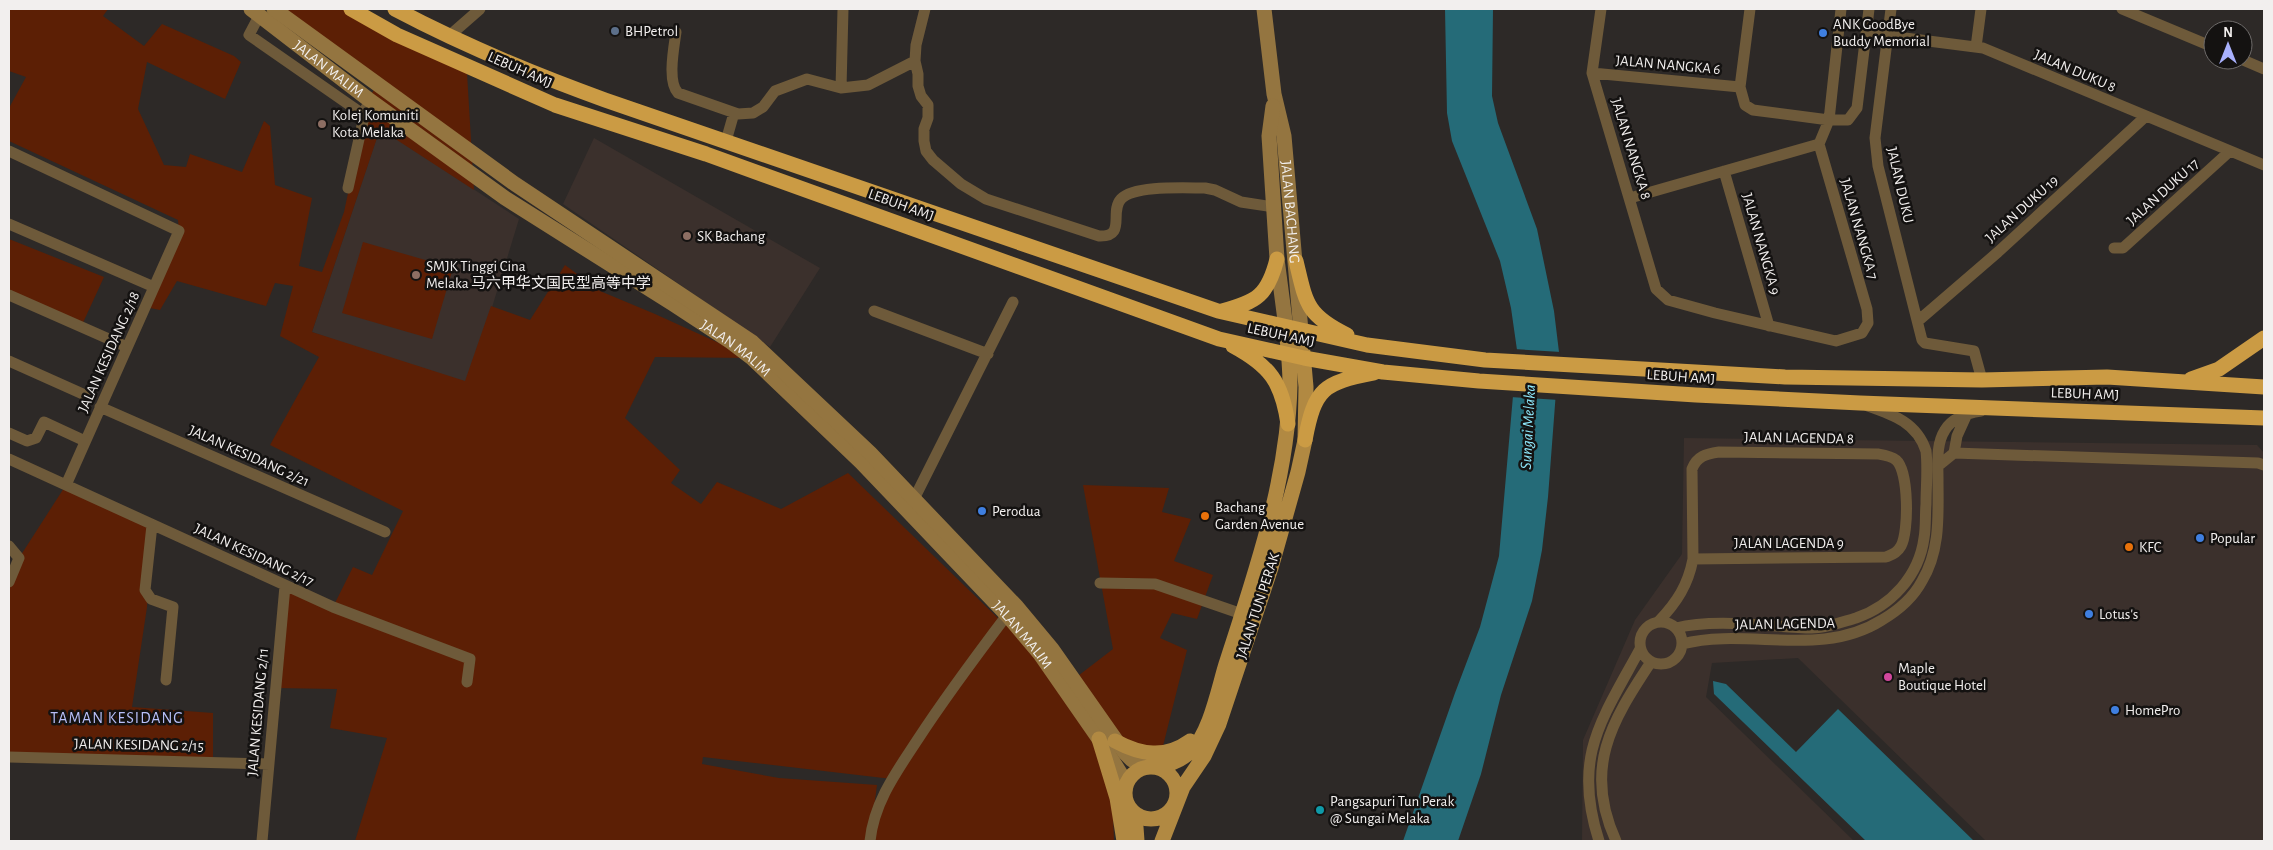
<svg xmlns="http://www.w3.org/2000/svg" width="2273" height="850" viewBox="0 0 2273 850" font-family="'Alegreya Sans','Noto Sans SC',sans-serif">
<style>
.built{fill:#3b302c}
.green{fill:#5c1f05;fill-rule:evenodd}
.water{fill:#256b78}
.pier{fill:#2d2927}
.lines{fill:none;stroke-linecap:round;stroke-linejoin:round}
.street{stroke:#6e5a3a;stroke-width:11}
.secondary{stroke:#947540;stroke-width:15}
.primary{stroke:#b18942;stroke-width:15}
.highway{stroke:#cb9b44;stroke-width:15}
.service-dot{fill:#5c6f8a;stroke:#141211;stroke-width:2}
.shop-dot{fill:#3f7fe0;stroke:#141211;stroke-width:2}
.education-dot{fill:#8d6e63;stroke:#141211;stroke-width:2}
.food-dot{fill:#e8710a;stroke:#141211;stroke-width:2}
.hotel-dot{fill:#d1479c;stroke:#141211;stroke-width:2}
.culture-dot{fill:#0f9aa8;stroke:#141211;stroke-width:2}
.labels{text-anchor:middle;dominant-baseline:central;stroke-width:5;stroke-linejoin:round;paint-order:stroke}
.poi-label{font-size:15px;fill:#f2efee;stroke:#141211;text-anchor:start}
.street-label{font-size:15px;fill:#f2efee;stroke:#141211}
.water-label{font-size:16px;font-style:italic;fill:#8ee7fa;stroke:#141211}
.neighbourhood-label{font-size:16px;letter-spacing:1px;fill:#b8bff8;stroke:#141211}
</style>
<rect width="100%" height="100%" fill="#2d2927"/>
<path class="built" d="M 380,128 L 519,219 L 468,386 L 312,332 Z
M 594,138 L 820,268 L 770,347 L 563,204 Z
M 1684,438 L 2257,445 L 2264,453 L 2264,841 L 1986,841 L 1798,658 L 1712,663 L 1706,697 L 1854,841 L 1582,841 L 1583,740 L 1635,620 L 1682,554 Z"/>
<path class="green" d="M 9,9 L 108,9 L 103,16 L 144,46 L 162,24 L 234,56 L 241,62 L 225,99 L 147,62 L 138,109 L 164,165 L 186,167 L 190,154 L 242,172 L 264,121 L 270,126 L 275,185 L 312,198 L 299,266 L 322,272 L 344,212 L 368,99 L 377,85 L 278,9 L 342,9 L 467,73 L 474,190 L 380,129 L 312,332 L 465,381 L 491,306 L 530,320 L 565,265 L 600,291 L 655,314 L 752,358 L 655,357 L 625,418 L 680,470 L 671,483 L 701,504 L 717,482 L 781,509 L 848,473 L 1002,622 L 1074,679 L 1113,649 L 1083,485 L 1169,488 L 1162,512 L 1191,519 L 1174,561 L 1213,575 L 1197,619 L 1172,613 L 1160,638 L 1187,650 L 1161,754 L 1111,757 L 1114,841 L 355,841 L 387,738 L 330,728 L 337,689 L 275,688 L 285,586 L 333,607 L 353,567 L 372,575 L 403,511 L 270,445 L 319,357 L 280,336 L 293,286 L 275,283 L 266,306 L 177,281 L 160,310 L 145,307 L 179,231 L 178,220 L 9,141 L 9,108 L 26,77 L 9,71 ZM 703,757 L 892,779 L 872,823 L 877,785 L 779,778 L 702,764 Z
M 9,239 L 104,277 L 81,327 L 9,295 Z
M 363,242 L 453,268 L 432,339 L 342,313 Z
M 64,488 L 152,525 L 147,607 L 132,707 L 213,713 L 213,762 L 9,757 L 9,582 L 19,558 Z"/>
<path class="water" d="M 1445,9 L 1493,9 L 1492,96 L 1498,123 L 1537,229 L 1554,311 L 1559,352 L 1548,497 L 1542,550 L 1532,601 L 1501,695 L 1481,774 L 1458,841 L 1403,841 L 1455,693 L 1480,627 L 1499,556 L 1517,350 L 1511,308 L 1500,261 L 1452,141 L 1447,113 Z
M 1713,681 L 1726,684 L 1796,752 L 1838,709 L 1974,841 L 1866,841 L 1714,694 Z"/>
<path class="pier" d="M 1514,349 L 1561,352 L 1559,400 L 1510,397 Z"/>
<g class="lines">
<path class="street" d="M 843,9 L 841,88 L 868,85 L 915,61 L 916,45 L 925,9
M 1601,9 L 1592,73 L 1656,289 L 1668,300 L 1715,313 L 1836,341 L 1862,333 L 1868,323 L 1867,309 L 1819,144
M 1750,9 L 1740,87 L 1745,105 L 1753,110 L 1829,120 L 1848,120 L 1857,108 L 1869,9
M 1891,9 L 1875,138 L 1878,166 L 1922,340 L 1925,343 L 1974,351 L 1982,380
M 2122,9 L 2213,47
M 259,16 L 249,35 L 364,115
M 676,32 C 674,47 667,82 678,93 L 738,114 L 753,113 L 763,107 L 775,91 L 807,79 L 841,88
M 1866,33 L 1983,48 L 2264,165
M 448,37 L 480,9
M 1976,47 L 1981,9
M 2243,60 L 2264,69
M 915,61 L 918,74 L 918,86 L 921,96 L 928,105 L 928,118 L 924,129 L 924,141 L 926,151 L 933,160 L 961,184 L 986,199 L 1099,236 C 1127,237 1109,212 1121,199 C 1134,185 1185,188 1205,188 L 1215,190 L 1241,202 L 1274,207
M 1592,73 L 1740,87
M 726,141 L 734,113
M 1819,144 L 1829,120 L 1841,9
M 9,151 L 179,231 L 66,485
M 1724,171 L 1769,326
M 348,188 L 366,108
M 1630,198 L 1819,144
M 9,224 L 154,287
M 2114,248 L 2123,248 L 2230,151
M 9,295 L 127,347
M 874,311 L 988,354
M 1918,321 L 1998,252 L 2145,117
M 9,361 L 85,395
M 100,407 L 385,532
M 9,433 L 27,441 L 36,438 L 44,422 L 85,441
M 1954,453 L 1957,436 L 1967,414
M 9,459 L 333,607 L 470,659 L 467,682
M 1938,466 L 1954,453 L 2258,463 L 2264,465
M 914,499 L 1013,302
M 152,525 L 145,590 L 151,599 L 173,607 L 166,680
M 9,546 L 19,558 L 9,582
M 1100,583 L 1155,584 L 1242,614
M 1659,621 C 1677,602 1688,585 1693,559 L 1692,469 C 1697,456 1706,454 1719,452 L 1878,454 C 1884,455 1891,456 1896,460 C 1909,471 1909,532 1901,546 C 1897,553 1893,554 1886,557 L 1693,559
M1640 643a21 21 0 1 1 42 0a21 21 0 1 1-42 0Z
M 1676,628 C 1716,618 1770,627 1812,628 C 1827,628 1842,622 1856,618 C 1891,606 1919,576 1924,538 C 1926,527 1925,515 1926,504 C 1926,487 1928,469 1926,451 C 1917,423 1894,415 1868,406
M 1682,644 C 1748,627 1820,659 1882,620 C 1899,610 1913,598 1922,581 C 1941,549 1938,514 1938,478 C 1938,462 1936,444 1945,430 C 1952,418 1968,413 1981,411
M 9,757 L 269,764
M 262,841 L 285,586
M 870,841 C 874,802 897,771 918,739 C 946,696 976,656 1007,615
M 1599,841 C 1572,757 1601,721 1640,649
M 1616,841 C 1583,769 1611,722 1651,662"/>
<g class="secondary">
<path id="s1" d="M 251,9 L 368,99 L 505,198 L 673,304 L 731,342 L 752,358 L 861,462 L 1007,615 L 1040,654 L 1099,739 L 1122,776 L 1125,789"/>
<path d="M 274,9 L 515,184 L 752,342 L 870,453 L 1017,607 L 1052,649 L 1125,753 L 1132,760 L 1147,767"/>
<path id="s2" d="M 1264,9 L 1274,94 L 1284,136 L 1301,331"/>
<path d="M 1273,106 L 1269,136 L 1277,259 L 1286,328"/>
</g>
<path class="primary" d="M 1099,739 L 1117,798 L 1124,841
M 1115,741 C 1141,755 1165,759 1190,741
M1125 793a26 26 0 1 1 52 0a26 26 0 1 1-52 0Z
M 1153,767 C 1167,765 1180,762 1191,751 C 1210,733 1218,690 1226,664 C 1255,574 1288,480 1290,385 C 1290,366 1288,347 1286,328
M 1132,812 L 1136,827 L 1137,841
M 1162,841 L 1183,787 L 1204,756 L 1219,724 L 1271,568 L 1298,472 L 1305,440 L 1306,387 L 1301,331"/>
<path class="highway" d="M 351,9 L 397,35 L 555,105 L 706,154 L 1219,339 L 1304,358 L 1383,372 L 1479,381 L 1696,395 L 1860,403 L 2264,418
M 395,9 C 463,45 533,74 605,100 L 1218,311 L 1367,345 L 1485,360 L 1785,377 L 1982,380 L 2107,377 L 2264,387
M 1296,261 C 1306,303 1306,315 1347,335
M 1222,311 C 1257,302 1268,295 1277,259
M 1233,346 C 1270,366 1282,382 1288,424
M 2191,379 L 2219,369 L 2264,338
M 1305,440 C 1315,388 1323,383 1374,373"/>
</g>
<circle class="service-dot" cx="615" cy="31" r="5"/>
<g class="shop-dot">
<circle cx="1823" cy="33" r="5"/>
<circle cx="982" cy="511" r="5"/>
<circle cx="2200" cy="538" r="5"/>
<circle cx="2089" cy="614" r="5"/>
<circle cx="2115" cy="710" r="5"/>
</g>
<g class="education-dot">
<circle cx="322" cy="124" r="5"/>
<circle cx="687" cy="236" r="5"/>
<circle cx="416" cy="275" r="5"/>
</g>
<g class="food-dot">
<circle cx="1205" cy="516" r="5"/>
<circle cx="2129" cy="547" r="5"/>
</g>
<circle class="hotel-dot" cx="1888" cy="677" r="5"/>
<circle class="culture-dot" cx="1320" cy="810" r="5"/>
<g class="labels">
<g class="poi-label">
<text x="1833" y="24">ANK GoodBye<tspan x="1833" dy="17">Buddy Memorial</tspan></text>
<text x="625" y="31">BHPetrol</text>
<text x="332" y="115">Kolej Komuniti<tspan x="332" dy="17">Kota Melaka</tspan></text>
<text x="697" y="236">SK Bachang</text>
<text x="426" y="266">SMJK Tinggi Cina<tspan x="426" dy="17">Melaka 马六甲华文国民型高等中学</tspan></text>
<text x="1215" y="507">Bachang<tspan x="1215" dy="17">Garden Avenue</tspan></text>
<text x="992" y="511">Perodua</text>
<text x="2210" y="538">Popular</text>
<text x="2139" y="547">KFC</text>
<text x="2099" y="614">Lotus's</text>
<text x="1898" y="668">Maple<tspan x="1898" dy="17">Boutique Hotel</tspan></text>
<text x="2125" y="710">HomePro</text>
<text x="1330" y="801">Pangsapuri Tun Perak<tspan x="1330" dy="17">@ Sungai Melaka</tspan></text>
</g>
<g class="street-label">
<text transform="translate(1668 65) rotate(5)">JALAN NANGKA 6</text>
<text stroke="none"><textPath href="#s1" startOffset="98">JALAN MALIM</textPath></text>
<text transform="translate(520 70) rotate(24)">LEBUH AMJ</text>
<text transform="translate(2075 71) rotate(23)">JALAN DUKU 8</text>
<text transform="translate(1631 149) rotate(73)">JALAN NANGKA 8</text>
<text transform="translate(1900 185) rotate(77)">JALAN DUKU</text>
<text transform="translate(2163 192) rotate(-42)">JALAN DUKU 17</text>
<text transform="translate(901 205) rotate(20)">LEBUH AMJ</text>
<text transform="translate(2022 209) rotate(-42)">JALAN DUKU 19</text>
<text stroke="none"><textPath href="#s2" startOffset="205">JALAN BACHANG</textPath></text>
<text transform="translate(1859 229) rotate(74)">JALAN NANGKA 7</text>
<text transform="translate(1761 244) rotate(74)">JALAN NANGKA 9</text>
<text transform="translate(1281 335) rotate(12)">LEBUH AMJ</text>
<text stroke="none"><textPath href="#s1" startOffset="592">JALAN MALIM</textPath></text>
<text transform="translate(109 352) rotate(-66)">JALAN KESIDANG 2/18</text>
<text transform="translate(1681 377) rotate(4)">LEBUH AMJ</text>
<text transform="translate(2085 394) rotate(2)">LEBUH AMJ</text>
<text transform="translate(1799 438) rotate(1)">JALAN LAGENDA 8</text>
<text transform="translate(249 456) rotate(24)">JALAN KESIDANG 2/21</text>
<text x="1789" y="543">JALAN LAGENDA 9</text>
<text transform="translate(254 555) rotate(25)">JALAN KESIDANG 2/17</text>
<text transform="translate(1258 606) rotate(-72)">JALAN TUN PERAK</text>
<text transform="translate(1785 624) rotate(-1)">JALAN LAGENDA</text>
<text stroke="none"><textPath href="#s1" startOffset="998">JALAN MALIM</textPath></text>
<text transform="translate(258 712) rotate(-85)">JALAN KESIDANG 2/11</text>
<text transform="translate(139 745) rotate(1)">JALAN KESIDANG 2/15</text>
</g>
<g class="water-label">
<text transform="translate(1528 427) rotate(-87)">Sungai Melaka</text>
</g>
<g class="neighbourhood-label">
<text x="117" y="718">TAMAN KESIDANG</text>
</g>
</g>
<rect width="2273" height="850" fill="none" stroke="#f2efee" stroke-width="20"/>
<g transform="translate(2228 45)"><circle r="24" fill="#141211" stroke="#6d6a69"/>
<path d="M0-4L9 19L0 12L-9 19Z" fill="#a8b0fc"/>
<text y="-8" font-size="14" font-weight="bold" text-anchor="middle" fill="#f2efee">N</text>
</g>
</svg>
